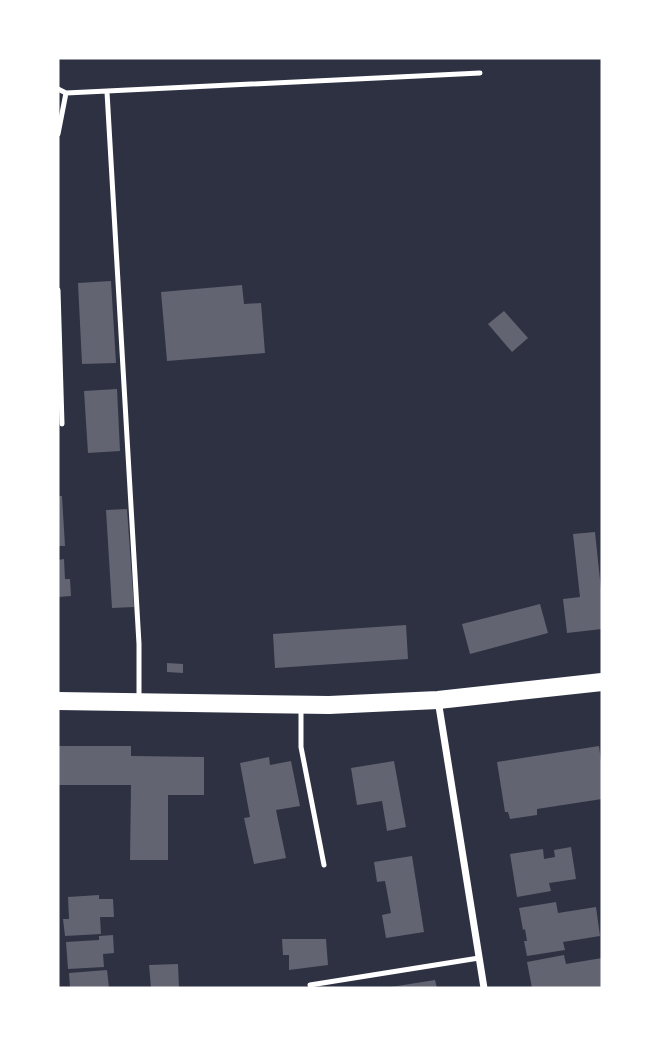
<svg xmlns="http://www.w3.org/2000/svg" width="660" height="1046" viewBox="0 0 660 1046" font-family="Montserrat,sans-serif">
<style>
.building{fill:#626471}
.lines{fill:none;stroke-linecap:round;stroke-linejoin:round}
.service{stroke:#fff;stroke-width:5}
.minor{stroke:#fff;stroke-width:7}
.primary{stroke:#fff;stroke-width:18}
</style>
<rect width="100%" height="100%" fill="#2d3142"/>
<path class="building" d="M 111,281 L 116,363 L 82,364 L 78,283 Z
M 242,285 L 244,304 L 261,303 L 265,353 L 167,361 L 161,292 Z
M 504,311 L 528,338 L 512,352 L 488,324 Z
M 117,389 L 120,451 L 88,453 L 84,391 Z
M 58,496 L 62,496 L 65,546 L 58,546 Z
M 127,509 L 134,607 L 112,608 L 106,510 Z
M 595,532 L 602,599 L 602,629 L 567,633 L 563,599 L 580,597 L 573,534 Z
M 64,559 L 65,579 L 70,579 L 71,596 L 58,597 L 58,560 Z
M 540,604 L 548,633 L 470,654 L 462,624 Z
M 406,625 L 408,659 L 275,668 L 273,634 Z
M 167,663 L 183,664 L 183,673 L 167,672 Z
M 58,746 L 131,746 L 131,756 L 204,757 L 204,795 L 168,795 L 168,860 L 130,860 L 131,785 L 58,785 Z
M 599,746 L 602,769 L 602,799 L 537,809 L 537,815 L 510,819 L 508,812 L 505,812 L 497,762 Z
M 269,757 L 270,765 L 291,761 L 300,806 L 276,810 L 286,858 L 254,864 L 244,818 L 250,817 L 240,763 Z
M 394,761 L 406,827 L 387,831 L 382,801 L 357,805 L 351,768 Z
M 571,847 L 576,879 L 549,883 L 551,891 L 517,897 L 510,854 L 543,849 L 544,859 L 555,857 L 554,850 Z
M 412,856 L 424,932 L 386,938 L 382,915 L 391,913 L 385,881 L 377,882 L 374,862 Z
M 99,895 L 99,899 L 113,899 L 114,917 L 100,917 L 101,934 L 65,936 L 63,919 L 69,919 L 68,897 Z
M 556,902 L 558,913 L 596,907 L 600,936 L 563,942 L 565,950 L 527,956 L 524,941 L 527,941 L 525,929 L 523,930 L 519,908 Z
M 113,935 L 114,953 L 103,954 L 104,967 L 68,969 L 66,942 L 99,940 L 99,936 Z
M 282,939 L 326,939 L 328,965 L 289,970 L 289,955 L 283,955 Z
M 564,955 L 566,964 L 602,958 L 602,988 L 532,988 L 527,962 Z
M 178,964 L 179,988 L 151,988 L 149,965 Z
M 107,970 L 109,988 L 70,988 L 69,973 Z
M 435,980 L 437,988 L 391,988 L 391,987 Z"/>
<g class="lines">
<path class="service" d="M 58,89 L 66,93 L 58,134
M 107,92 L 139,644 L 139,700
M 66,93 L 480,73
M 58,290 L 62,424
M 301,708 L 301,747 L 324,865
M 310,985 L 479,958"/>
<path class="minor" d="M 438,700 L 484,988"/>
<path class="primary" d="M 58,701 L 329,705 L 438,700 L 602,682"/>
</g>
<rect width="660" height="1046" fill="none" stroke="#ffffff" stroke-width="119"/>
</svg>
